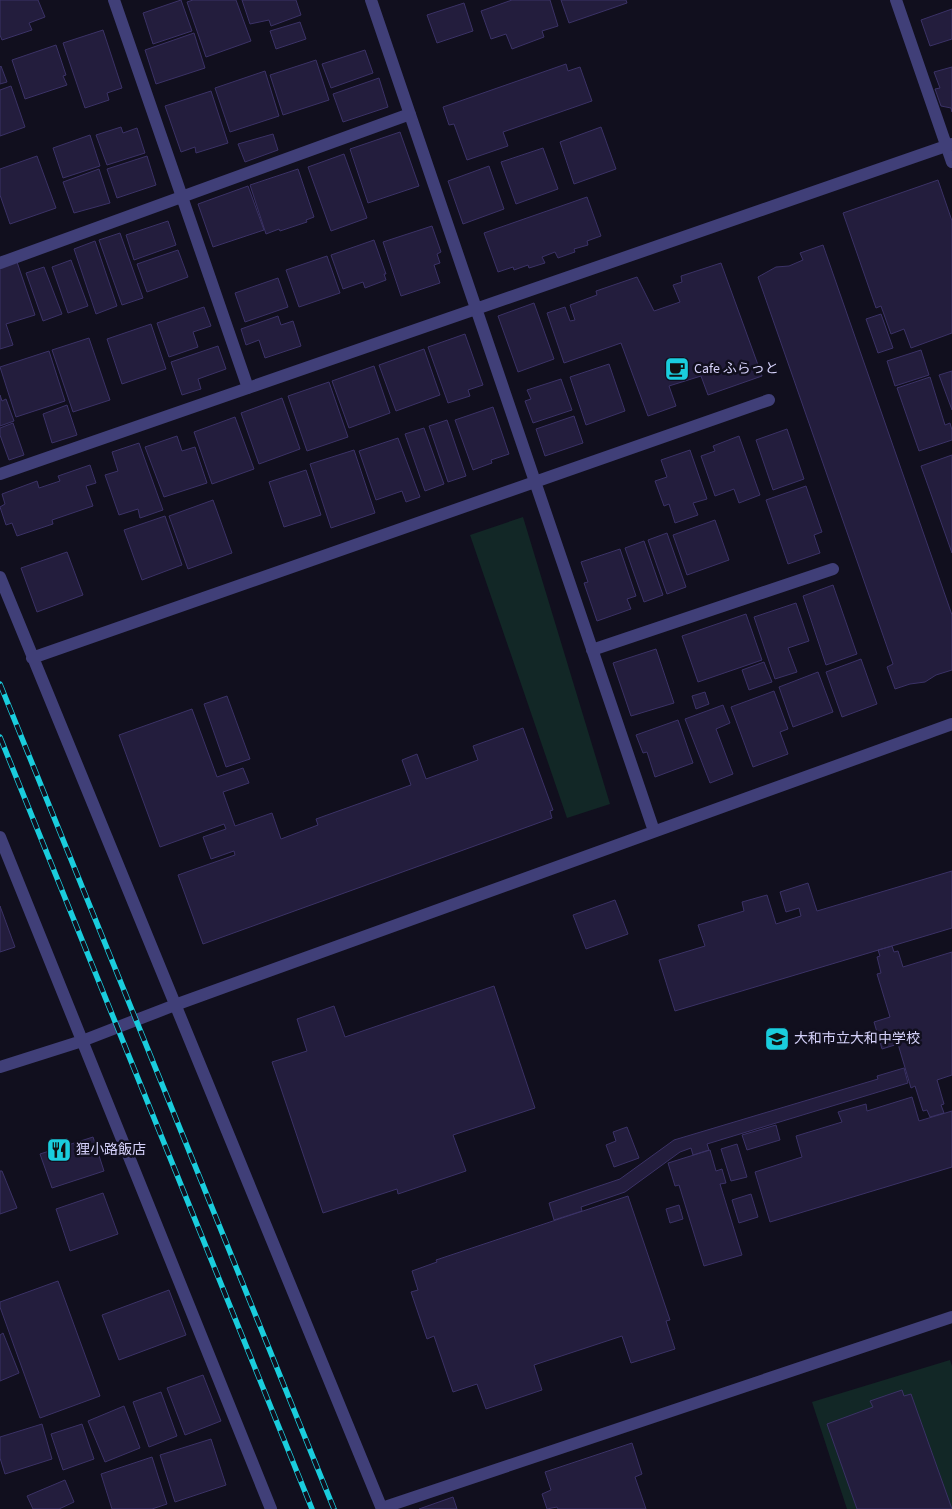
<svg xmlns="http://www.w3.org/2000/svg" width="952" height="1509" viewBox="0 0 952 1509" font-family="'Source Sans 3','Noto Sans JP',sans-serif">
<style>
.green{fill:#122726}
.building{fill:#231d3d;stroke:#3b3266}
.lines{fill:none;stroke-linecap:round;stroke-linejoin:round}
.minor{stroke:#403f78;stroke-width:12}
.rail-casing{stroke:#1acddd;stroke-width:5.5}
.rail{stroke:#110f1e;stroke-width:4;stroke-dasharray:11;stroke-linecap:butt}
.labels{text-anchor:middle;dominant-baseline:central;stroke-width:5;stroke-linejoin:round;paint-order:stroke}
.poi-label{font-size:14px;fill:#d5d1fa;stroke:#110f1e;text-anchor:start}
</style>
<rect width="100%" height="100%" fill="#110f1e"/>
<path class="green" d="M 523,517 L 610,804 L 567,818 L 470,535 Z
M 950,1360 L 952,1366 L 952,1509 L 847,1509 L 812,1402 Z"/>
<path class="building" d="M 0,0 L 38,0 L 45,17 L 29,23 L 32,30 L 2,40 L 0,35 Z
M 181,0 L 192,31 L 153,44 L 143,13 Z
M 193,0 L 236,0 L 251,41 L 206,57 L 187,2 Z
M 242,0 L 296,0 L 301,15 L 271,26 L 269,20 L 250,24 Z
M 512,0 L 550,0 L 558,26 L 542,31 L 544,37 L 512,49 L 506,34 L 491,39 L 481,11 Z
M 561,0 L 626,0 L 627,3 L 569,23 Z
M 464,3 L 473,31 L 437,43 L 427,15 Z
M 952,9 L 952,39 L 930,46 L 921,20 Z
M 300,22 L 306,39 L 276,49 L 270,31 Z
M 103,30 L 122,88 L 107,93 L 109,100 L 85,108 L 63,43 Z
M 194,33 L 205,68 L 156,84 L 145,50 Z
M 56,45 L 66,75 L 63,76 L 67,85 L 25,99 L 12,60 Z
M 365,50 L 373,73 L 331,88 L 322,64 Z
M 316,60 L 329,100 L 283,115 L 270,75 Z
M 566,64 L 568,71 L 580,67 L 592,101 L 503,132 L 508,146 L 467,160 L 454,124 L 449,125 L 443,107 Z
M 1,66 L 7,82 L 0,84 L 0,67 Z
M 952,67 L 952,112 L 951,108 L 941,106 L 935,89 L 940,88 L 934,72 Z
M 265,71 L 279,116 L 230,132 L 215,88 Z
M 379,78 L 388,107 L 343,122 L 333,94 Z
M 11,86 L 25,127 L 0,136 L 0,90 Z
M 211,91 L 228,143 L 196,153 L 195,147 L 181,152 L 165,106 Z
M 121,127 L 123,133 L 137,128 L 145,153 L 107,165 L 96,135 Z
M 601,127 L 616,169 L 574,184 L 560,142 Z
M 400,132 L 419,186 L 368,203 L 350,149 Z
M 273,134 L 278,150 L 245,162 L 238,144 Z
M 90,135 L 100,166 L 63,178 L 53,148 Z
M 543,148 L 558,189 L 516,204 L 501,162 Z
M 344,154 L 367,218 L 331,231 L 308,167 Z
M 37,156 L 56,208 L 10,224 L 0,195 L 0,169 Z
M 147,156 L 156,185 L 117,198 L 107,169 Z
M 489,166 L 504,209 L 463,224 L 448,181 Z
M 99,169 L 110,203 L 74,213 L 63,182 Z
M 298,169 L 314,217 L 306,220 L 307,222 L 280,231 L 279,229 L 266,234 L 250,185 Z
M 938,180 L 952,221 L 952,333 L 911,348 L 904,329 L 891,334 L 881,306 L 876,308 L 843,213 Z
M 248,186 L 264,230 L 213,247 L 198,204 Z
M 587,197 L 601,236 L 587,241 L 588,245 L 574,249 L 575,252 L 558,258 L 555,252 L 542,257 L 545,263 L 529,268 L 528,265 L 514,270 L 513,267 L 498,272 L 484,233 Z
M 168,221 L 176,245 L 134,260 L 126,235 Z
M 432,226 L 441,252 L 437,254 L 440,263 L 434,265 L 440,283 L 401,296 L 383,242 Z
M 120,233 L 143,298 L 122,305 L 99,240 Z
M 374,240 L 386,274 L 384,274 L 386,280 L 365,288 L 363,282 L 343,289 L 331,255 Z
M 95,241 L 117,306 L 96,314 L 74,249 Z
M 823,245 L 952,615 L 952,670 L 936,675 L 925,682 L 910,684 L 895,689 L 887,667 L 893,664 L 758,277 L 776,267 L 789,266 L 803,260 L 800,253 Z
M 178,250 L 188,277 L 147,292 L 137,264 Z
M 327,256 L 340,293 L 299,307 L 286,270 Z
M 16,259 L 35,315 L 6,324 L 13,345 L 0,349 L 0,265 Z
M 71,260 L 88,306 L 68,313 L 52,267 Z
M 721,263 L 762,376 L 708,395 L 701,376 L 669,386 L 676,406 L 648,416 L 621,343 L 564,363 L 547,313 L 565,307 L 570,321 L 575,320 L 570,305 L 597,295 L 596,291 L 637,277 L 654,311 L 680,302 L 673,285 L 682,282 L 681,276 Z
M 44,267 L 62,314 L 43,321 L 26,273 Z
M 278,278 L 288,307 L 245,322 L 235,293 Z
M 534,303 L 554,359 L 518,372 L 498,316 Z
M 204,307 L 211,326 L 193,332 L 198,347 L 169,357 L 157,323 Z
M 881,314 L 893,348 L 878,353 L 866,319 Z
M 278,316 L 281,325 L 293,321 L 301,346 L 265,358 L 259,340 L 246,345 L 241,329 Z
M 151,324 L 166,369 L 122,384 L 107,339 Z
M 465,334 L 483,385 L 468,390 L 470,396 L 448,403 L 428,347 Z
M 89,338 L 110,400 L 73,412 L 52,350 Z
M 218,346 L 226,369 L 198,379 L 201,389 L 182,395 L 171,362 Z
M 424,349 L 440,395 L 396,411 L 379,365 Z
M 921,350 L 929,375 L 895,386 L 887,361 Z
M 49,351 L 65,401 L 16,417 L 0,367 Z
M 609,364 L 625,411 L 586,425 L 570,377 Z
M 374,366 L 390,413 L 349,428 L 332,381 Z
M 952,371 L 952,410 L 939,375 Z
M 930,377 L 945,425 L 950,423 L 952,430 L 952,440 L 919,451 L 897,388 Z
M 561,379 L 572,410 L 533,423 L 525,401 L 531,399 L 527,390 Z
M 329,382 L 348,437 L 307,451 L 288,396 Z
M 0,395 L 2,401 L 6,399 L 14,421 L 0,426 Z
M 282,398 L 300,449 L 259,464 L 241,413 Z
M 67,405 L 77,435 L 52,443 L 43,414 Z
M 493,407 L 509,454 L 491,460 L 492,463 L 473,470 L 455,420 Z
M 574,416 L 583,443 L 545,456 L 536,429 Z
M 235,417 L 254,469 L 212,484 L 194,432 Z
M 447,420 L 466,476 L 448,482 L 429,426 Z
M 13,423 L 24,455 L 9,460 L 0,435 L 0,428 Z
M 424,428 L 444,484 L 425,491 L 405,434 Z
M 787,429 L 804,479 L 773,490 L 756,440 Z
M 177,436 L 182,451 L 195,447 L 207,483 L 164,497 L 145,447 Z
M 739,436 L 760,495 L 739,503 L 734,489 L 715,496 L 701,456 L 715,451 L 713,446 Z
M 398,438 L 420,497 L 406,502 L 402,491 L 376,500 L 359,451 Z
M 139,443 L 163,510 L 140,518 L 138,509 L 119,515 L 105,475 L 118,471 L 112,452 Z
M 354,450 L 375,513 L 331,528 L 310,464 Z
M 690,450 L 707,499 L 693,503 L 698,515 L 675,523 L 669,504 L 664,506 L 655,481 L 667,477 L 661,460 Z
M 952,455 L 952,553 L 921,466 Z
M 90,465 L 96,483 L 86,486 L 93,506 L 52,520 L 53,524 L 17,536 L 12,523 L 6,525 L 0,507 L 5,504 L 2,494 L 37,481 L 39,488 L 60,481 L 58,476 Z
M 306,470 L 321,515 L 284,527 L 269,482 Z
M 806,486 L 822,532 L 814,535 L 820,553 L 788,564 L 766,500 Z
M 213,500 L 232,553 L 188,569 L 169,516 Z
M 165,516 L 182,565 L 142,580 L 124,530 Z
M 715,520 L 729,560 L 687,575 L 673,535 Z
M 667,533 L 686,587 L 667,594 L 648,540 Z
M 644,541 L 663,595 L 644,602 L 625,548 Z
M 620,549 L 636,596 L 627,599 L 631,609 L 597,621 L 584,583 L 588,582 L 581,562 Z
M 67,552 L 83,595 L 37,612 L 21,568 Z
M 833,585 L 857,654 L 826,665 L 803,596 Z
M 796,603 L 809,641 L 788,648 L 797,672 L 775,679 L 754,617 Z
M 746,614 L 762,660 L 698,682 L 682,636 Z
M 656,649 L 674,703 L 631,716 L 613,663 Z
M 861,659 L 877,704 L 842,717 L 826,672 Z
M 764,662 L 772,682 L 749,690 L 742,670 Z
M 818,672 L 833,712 L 793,727 L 779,687 Z
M 774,691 L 788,729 L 780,732 L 788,754 L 753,767 L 731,707 Z
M 705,692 L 709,704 L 696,709 L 692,696 Z
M 227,696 L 250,759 L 226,767 L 204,704 Z
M 723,705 L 730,723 L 716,729 L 733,774 L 710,783 L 685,719 Z
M 192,709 L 217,777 L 243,768 L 249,783 L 223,792 L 235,826 L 272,813 L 281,839 L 318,825 L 316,819 L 411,785 L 402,760 L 417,754 L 426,779 L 478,760 L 473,746 L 523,728 L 553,810 L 550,811 L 552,818 L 203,944 L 178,875 L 235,855 L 234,851 L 211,859 L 203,837 L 226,829 L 224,824 L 160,847 L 119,735 Z
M 678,720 L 693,763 L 655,777 L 647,752 L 643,753 L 636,735 Z
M 952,871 L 952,928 L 675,1011 L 659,960 L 705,946 L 698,925 L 744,911 L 742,902 L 767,895 L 776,924 L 801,916 L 799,908 L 786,912 L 780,892 L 808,883 L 817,911 Z
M 615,900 L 628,934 L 586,949 L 573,915 Z
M 0,906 L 15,947 L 0,952 Z
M 892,946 L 894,952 L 898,951 L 903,967 L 952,952 L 952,1075 L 937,1080 L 944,1104 L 941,1105 L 944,1113 L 930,1117 L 927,1110 L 923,1111 L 915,1086 L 911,1088 L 898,1044 L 882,1049 L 874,1022 L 890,1017 L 877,974 L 881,973 L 877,957 L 880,956 L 878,950 Z
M 494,986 L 535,1108 L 453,1135 L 466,1171 L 398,1194 L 397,1189 L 323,1213 L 272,1062 L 307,1051 L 297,1019 L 334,1006 L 345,1037 Z
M 904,1068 L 908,1083 L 707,1144 L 709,1150 L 693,1155 L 691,1148 L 680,1152 L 625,1192 L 581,1207 L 582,1211 L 554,1220 L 549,1203 L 620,1179 L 674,1140 L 878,1079 L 877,1076 Z
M 912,1097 L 919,1121 L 952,1111 L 952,1167 L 770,1222 L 755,1172 L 802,1157 L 796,1136 L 842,1122 L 838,1112 L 866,1104 L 867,1111 Z
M 776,1125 L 780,1140 L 747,1150 L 742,1135 Z
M 627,1127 L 639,1158 L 614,1167 L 606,1145 L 616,1141 L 613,1132 Z
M 93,1137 L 104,1171 L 52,1188 L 40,1154 Z
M 737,1144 L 747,1177 L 731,1181 L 721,1149 Z
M 710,1150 L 716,1171 L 722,1169 L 726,1183 L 720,1184 L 742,1255 L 704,1266 L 679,1185 L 675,1186 L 668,1163 Z
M 0,1171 L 2,1171 L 17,1208 L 0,1214 Z
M 103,1193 L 118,1234 L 70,1251 L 56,1209 Z
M 751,1194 L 758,1217 L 739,1223 L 732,1200 Z
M 628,1196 L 670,1320 L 666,1321 L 675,1349 L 631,1363 L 622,1336 L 534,1365 L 542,1390 L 486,1409 L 477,1384 L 453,1392 L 434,1336 L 427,1339 L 411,1292 L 418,1290 L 412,1271 L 437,1262 L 436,1260 Z
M 679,1205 L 683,1219 L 670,1223 L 666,1209 Z
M 58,1281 L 100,1396 L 40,1418 L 0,1307 L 0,1302 Z
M 169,1290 L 186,1335 L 119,1360 L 102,1315 Z
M 3,1333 L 19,1373 L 0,1381 L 0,1335 Z
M 203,1375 L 221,1421 L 185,1435 L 167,1388 Z
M 902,1390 L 904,1396 L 911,1394 L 952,1509 L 857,1509 L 827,1424 L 873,1407 L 870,1401 Z
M 161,1392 L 177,1436 L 149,1447 L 133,1402 Z
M 124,1406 L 140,1448 L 105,1462 L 88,1421 Z
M 42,1424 L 52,1459 L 5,1474 L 0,1458 L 0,1437 Z
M 82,1424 L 94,1459 L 63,1470 L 51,1434 Z
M 211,1439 L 226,1485 L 175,1502 L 160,1455 Z
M 632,1443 L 642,1474 L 635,1477 L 646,1509 L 558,1509 L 557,1507 L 547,1509 L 542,1494 L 551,1490 L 545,1472 Z
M 152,1457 L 167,1504 L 152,1509 L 112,1509 L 101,1474 Z
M 65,1480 L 74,1502 L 59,1509 L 33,1509 L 27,1496 Z
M 453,1497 L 457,1509 L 419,1509 Z"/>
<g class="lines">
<path class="minor" d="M 114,0 L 248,388
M 371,0 L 654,831
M 896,0 L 952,162
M 0,263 L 410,114
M 0,474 L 952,144
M 0,577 L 382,1509
M 592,650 L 833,569
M 32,658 L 769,400
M 0,837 L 271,1509
M 0,1067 L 82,1041 L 175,1005 L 952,724
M 382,1508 L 952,1317"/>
<defs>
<path id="rail" d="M 0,684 L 334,1509
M 0,737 L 312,1509"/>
</defs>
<use href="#rail" class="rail-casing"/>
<use href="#rail" class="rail"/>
</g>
<defs>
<symbol id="cafe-square" viewBox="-11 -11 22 22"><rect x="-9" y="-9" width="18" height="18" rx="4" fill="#1acddd" stroke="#110f1e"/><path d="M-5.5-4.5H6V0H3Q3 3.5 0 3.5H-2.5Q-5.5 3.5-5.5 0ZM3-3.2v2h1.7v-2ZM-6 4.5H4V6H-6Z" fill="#111"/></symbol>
<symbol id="school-square" viewBox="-11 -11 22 22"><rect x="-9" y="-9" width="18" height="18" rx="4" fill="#1acddd" stroke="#110f1e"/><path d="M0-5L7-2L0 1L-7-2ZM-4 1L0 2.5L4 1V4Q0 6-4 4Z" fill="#111"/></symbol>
<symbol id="restaurant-square" viewBox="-11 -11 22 22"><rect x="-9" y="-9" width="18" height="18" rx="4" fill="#1acddd" stroke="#110f1e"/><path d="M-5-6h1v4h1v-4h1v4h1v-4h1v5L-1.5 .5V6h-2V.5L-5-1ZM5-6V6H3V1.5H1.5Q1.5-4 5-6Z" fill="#111"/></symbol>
</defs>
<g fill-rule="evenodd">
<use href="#cafe-square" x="663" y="355" width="28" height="28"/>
<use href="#school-square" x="763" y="1025" width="28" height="28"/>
<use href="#restaurant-square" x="45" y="1136" width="28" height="28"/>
</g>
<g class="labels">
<g class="poi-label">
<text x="694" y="369">Cafe ふらっと</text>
<text x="794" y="1039">大和市立大和中学校</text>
<text x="76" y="1150">狸小路飯店</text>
</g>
</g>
</svg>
